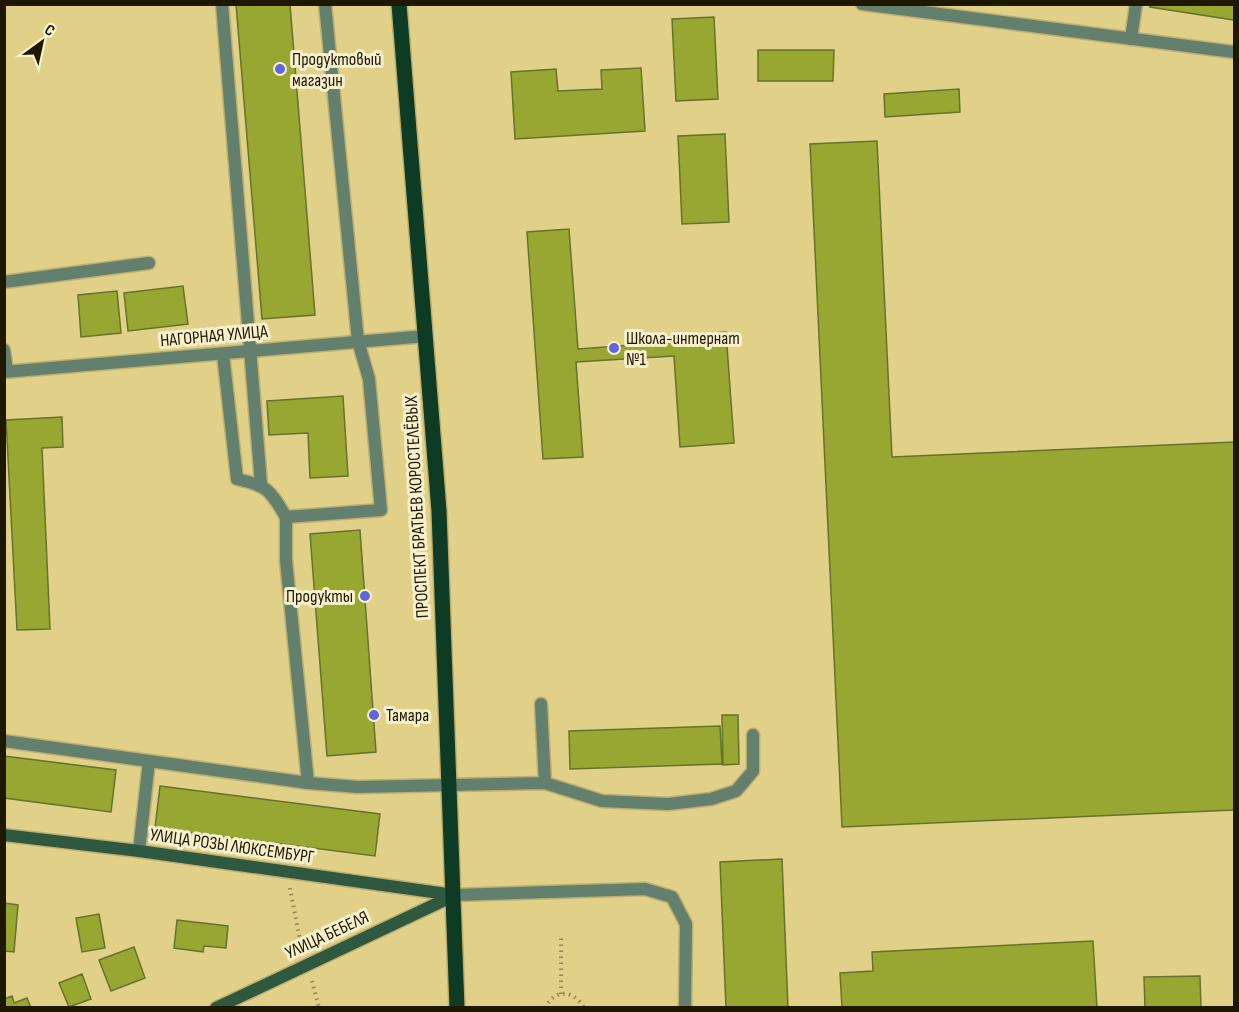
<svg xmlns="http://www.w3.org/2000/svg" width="1239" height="1012" viewBox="0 0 1239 1012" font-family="'Sofia Sans Condensed',sans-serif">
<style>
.building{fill:#97a731;stroke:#67722d;stroke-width:1.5}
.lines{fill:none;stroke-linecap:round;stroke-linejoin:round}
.lane-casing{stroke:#bdaf70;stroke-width:15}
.street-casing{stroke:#bdaf70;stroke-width:15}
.secondary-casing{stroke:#bdaf70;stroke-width:15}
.primary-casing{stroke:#bdaf70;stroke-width:18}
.path{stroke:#938752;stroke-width:4;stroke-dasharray:1.5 4.5;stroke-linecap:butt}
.lane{stroke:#637f6d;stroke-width:12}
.street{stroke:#637f6d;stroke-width:12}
.secondary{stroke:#2e5840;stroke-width:12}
.primary{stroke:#0e3b24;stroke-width:15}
.poi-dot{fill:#6065de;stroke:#f8f0cd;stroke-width:2}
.labels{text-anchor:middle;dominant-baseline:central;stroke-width:6;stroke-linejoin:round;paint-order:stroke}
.poi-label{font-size:18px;fill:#1e1800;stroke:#f8f0cd;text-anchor:start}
.street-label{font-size:18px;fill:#1e1800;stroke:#f8f0cd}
</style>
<rect width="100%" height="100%" fill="#e0d088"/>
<path class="building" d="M 236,4 L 290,4 L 315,315 L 262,319 Z
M 1150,4 L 1234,4 L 1234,20 L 1150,7 Z
M 714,17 L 718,99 L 676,101 L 672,19 Z
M 758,50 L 834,50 L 833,81 L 758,81 Z
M 641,68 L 645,131 L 515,139 L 511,72 L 556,69 L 558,91 L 602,89 L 601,70 Z
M 959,89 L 960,112 L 885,117 L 884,94 Z
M 725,134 L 729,222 L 682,224 L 678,136 Z
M 877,141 L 892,457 L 1234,442 L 1234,810 L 842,827 L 810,144 Z
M 569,229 L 578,349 L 672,342 L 672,336 L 726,332 L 734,443 L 680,447 L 674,356 L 576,362 L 583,457 L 543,459 L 527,232 Z
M 183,286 L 188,324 L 128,331 L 124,293 Z
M 117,291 L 121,333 L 81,337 L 78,295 Z
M 343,396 L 348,476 L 310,478 L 308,433 L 269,435 L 267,401 Z
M 62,417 L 63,447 L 42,448 L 50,629 L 17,630 L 6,420 Z
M 360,530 L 376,752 L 327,756 L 310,534 Z
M 722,715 L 738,715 L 739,764 L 723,765 Z
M 720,726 L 722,764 L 570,769 L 569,731 Z
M 4,756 L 116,770 L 111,812 L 4,798 Z
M 160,786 L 380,814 L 375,856 L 155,828 Z
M 782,859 L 788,1008 L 726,1008 L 720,862 Z
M 4,903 L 18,905 L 14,952 L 4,951 Z
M 99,914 L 105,948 L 82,952 L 76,918 Z
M 177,920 L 228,926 L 226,948 L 204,946 L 203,952 L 174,948 Z
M 1093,941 L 1097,1008 L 842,1008 L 840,973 L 873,971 L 872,952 Z
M 134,947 L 145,978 L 111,991 L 99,960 Z
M 82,974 L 91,999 L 69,1007 L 59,983 Z
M 1200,976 L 1201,1008 L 1145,1008 L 1144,977 Z
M 12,996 L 14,1003 L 27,998 L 31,1008 L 4,1008 L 4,999 Z"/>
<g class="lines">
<defs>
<path id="lane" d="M 222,4 L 261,484
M 1131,39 L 1136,4
M 4,282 L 149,263
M 4,350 L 7,371
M 223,354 L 237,479 C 268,486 270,490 286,517 L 381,510 L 369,379 L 358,341 L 325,4
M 286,517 L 286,560 L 308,783
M 541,704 L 545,783
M 4,741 L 149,761
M 139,851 L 149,761 L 308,783 L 358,787 L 545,783 L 602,801 L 668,804 L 711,799 L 736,791 L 753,771 L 753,735
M 454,895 L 645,889 L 672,897 L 686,924 L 685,1008"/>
<path id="street" d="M 862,4 L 1234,52
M 4,372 L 426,336"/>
<path id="secondary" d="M 4,835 L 139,851 L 454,895
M 216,1008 L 453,896"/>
<path id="primary" d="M 399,4 L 439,511 L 457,1008"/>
</defs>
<use href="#lane" class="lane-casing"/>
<use href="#street" class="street-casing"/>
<use href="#secondary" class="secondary-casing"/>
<use href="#primary" class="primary-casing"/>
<path class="path" d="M 290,888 L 302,951
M 312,981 L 319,1008
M 561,994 L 561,935
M 545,1008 C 555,988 574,990 584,1008"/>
<use href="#lane" class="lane"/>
<use href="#street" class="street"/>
<use href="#secondary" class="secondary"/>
<use href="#primary" class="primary"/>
</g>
<g class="poi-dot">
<circle cx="280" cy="69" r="6"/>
<circle cx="614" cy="348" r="6"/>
<circle cx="365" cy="596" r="6"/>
<circle cx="374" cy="715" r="6"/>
</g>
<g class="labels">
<g class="poi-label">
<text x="292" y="59">Продуктовый<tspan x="292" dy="21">магазин</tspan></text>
<text x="626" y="338">Школа-интернат<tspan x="626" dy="21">№1</tspan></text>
<text x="353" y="596" text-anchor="end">Продукты</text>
<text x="386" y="715">Тамара</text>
</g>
<g class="street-label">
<text transform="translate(214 336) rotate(-5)">НАГОРНАЯ УЛИЦА</text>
<text transform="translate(417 507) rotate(-93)">ПРОСПЕКТ БРАТЬЕВ КОРОСТЕЛЁВЫХ</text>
<text transform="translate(232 846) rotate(8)">УЛИЦА РОЗЫ ЛЮКСЕМБУРГ</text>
<text transform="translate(327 935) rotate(-25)">УЛИЦА БЕБЕЛЯ</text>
</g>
</g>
<rect width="1239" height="1012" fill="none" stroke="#1e1800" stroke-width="12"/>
<g transform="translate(42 42) rotate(33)" stroke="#f8f0cd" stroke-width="4.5" paint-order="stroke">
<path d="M0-4.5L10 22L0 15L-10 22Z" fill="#1e1800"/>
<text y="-9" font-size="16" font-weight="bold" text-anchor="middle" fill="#1e1800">С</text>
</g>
</svg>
